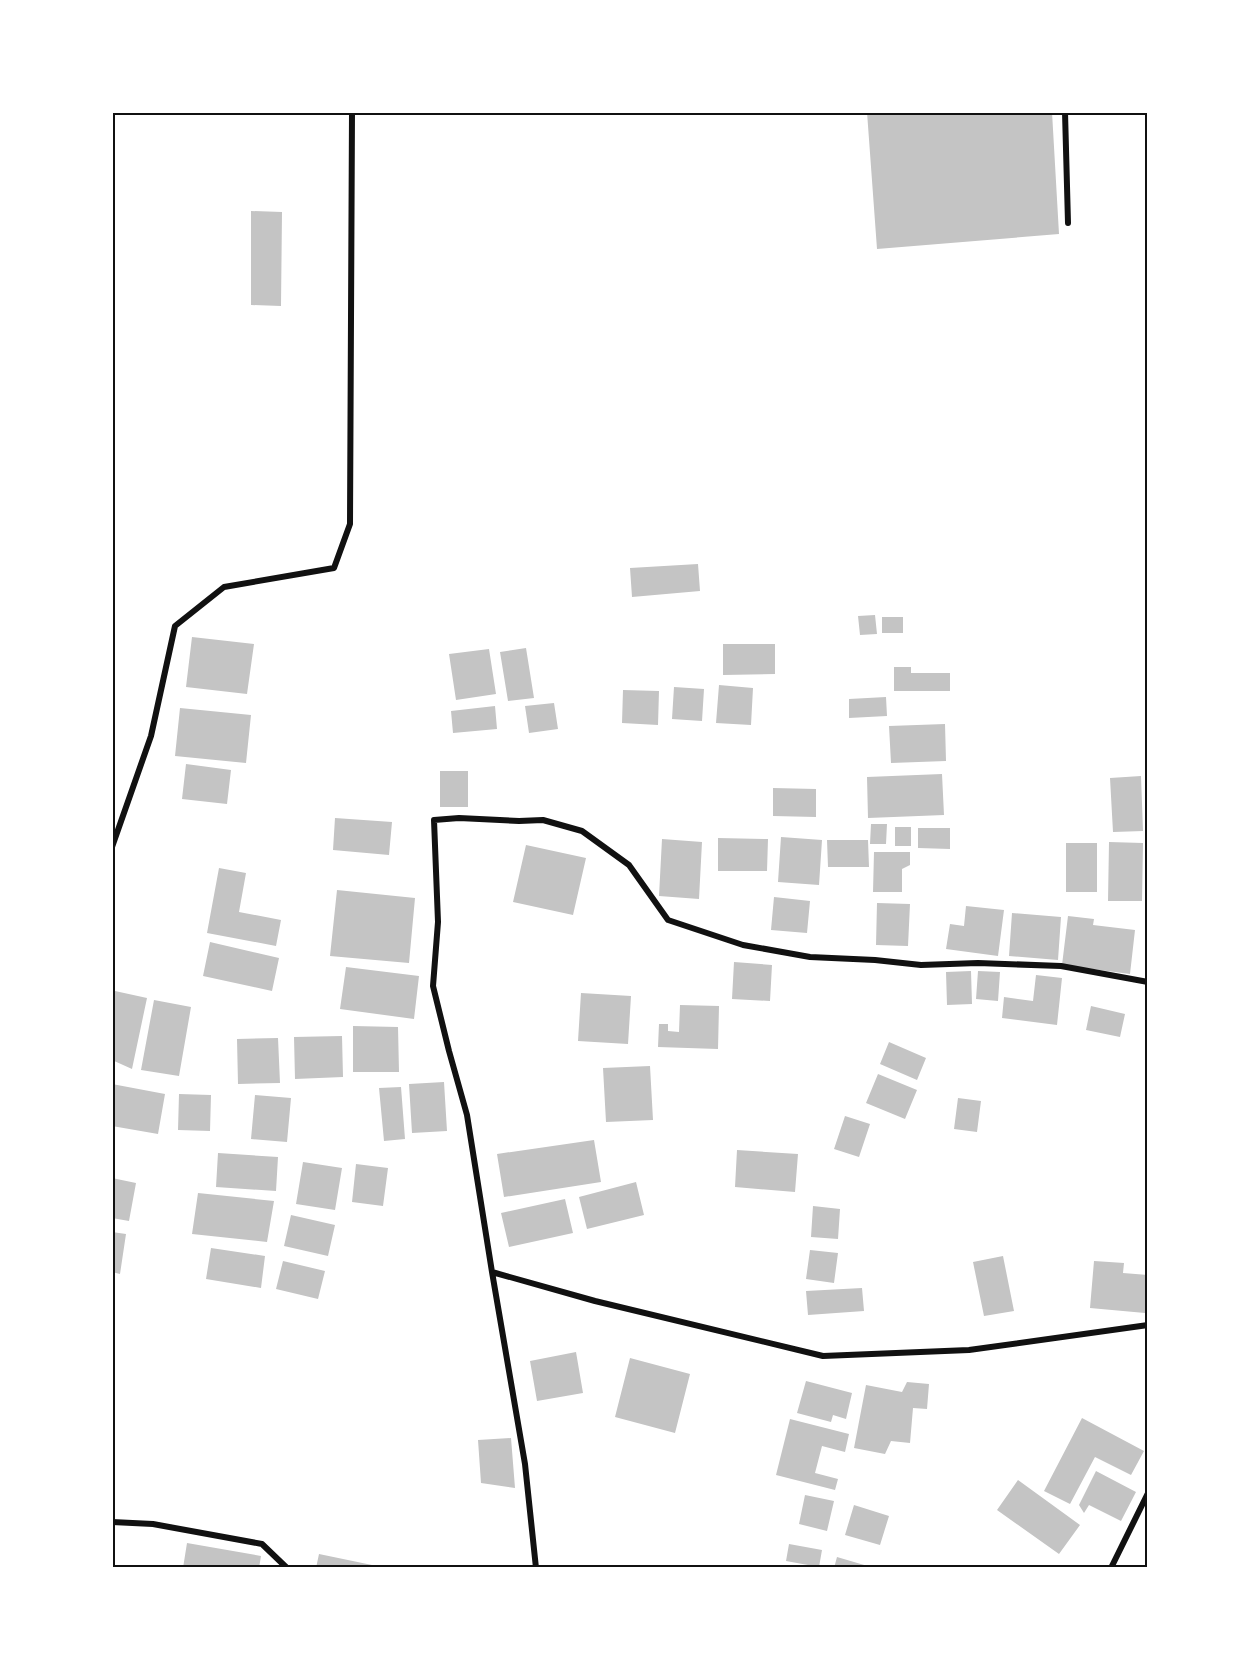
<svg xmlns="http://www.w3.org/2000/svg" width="1260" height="1680" viewBox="0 0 1260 1680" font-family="'Crimson Pro',serif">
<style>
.building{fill:#c4c4c4}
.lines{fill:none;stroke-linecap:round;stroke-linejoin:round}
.minor{stroke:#111;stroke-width:6}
.neatline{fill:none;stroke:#111;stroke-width:2}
</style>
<rect width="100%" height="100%" fill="#fff"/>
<path class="building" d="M 867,112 L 1052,112 L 1059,234 L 877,249 Z
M 251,211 L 282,212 L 281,306 L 251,305 Z
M 698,564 L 700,591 L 632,597 L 630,568 Z
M 875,615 L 877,634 L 860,635 L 858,616 Z
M 882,617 L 903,617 L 903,633 L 882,633 Z
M 192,637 L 254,644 L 247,694 L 186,687 Z
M 723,644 L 775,644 L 775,674 L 723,675 Z
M 526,648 L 534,698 L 508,701 L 500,652 Z
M 489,649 L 496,694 L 456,700 L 449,654 Z
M 894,667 L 911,667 L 911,673 L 950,673 L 950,691 L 894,691 Z
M 719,685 L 753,688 L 751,725 L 716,723 Z
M 674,687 L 704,689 L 702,721 L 672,719 Z
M 623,690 L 659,691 L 658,725 L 622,723 Z
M 886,697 L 887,716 L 849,718 L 849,699 Z
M 554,703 L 558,729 L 529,733 L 525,706 Z
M 495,706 L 497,729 L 453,733 L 451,711 Z
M 180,708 L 251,715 L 246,763 L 175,756 Z
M 945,724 L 946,761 L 891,763 L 889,726 Z
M 186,764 L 231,770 L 227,804 L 182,799 Z
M 440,771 L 468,771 L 468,807 L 440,807 Z
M 942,774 L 944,815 L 868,818 L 867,777 Z
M 1141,776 L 1143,831 L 1113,832 L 1110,778 Z
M 773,788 L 816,789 L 816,817 L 773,816 Z
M 335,818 L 392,822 L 389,855 L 333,850 Z
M 871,824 L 887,824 L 886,844 L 870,844 Z
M 895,827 L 911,827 L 911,846 L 895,846 Z
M 918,828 L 950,828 L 950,849 L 918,848 Z
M 781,837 L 822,840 L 819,885 L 778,882 Z
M 718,838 L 768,839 L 767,871 L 718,871 Z
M 662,839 L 702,842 L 699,899 L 659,896 Z
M 827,840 L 868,840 L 869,867 L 828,867 Z
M 1109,842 L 1143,843 L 1142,901 L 1108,901 Z
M 1066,843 L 1097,843 L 1097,892 L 1066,892 Z
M 526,845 L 586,858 L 573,915 L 513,902 Z
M 874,852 L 910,852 L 910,865 L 902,869 L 902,892 L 873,892 Z
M 219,868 L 246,873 L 239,912 L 281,920 L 276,946 L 207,933 Z
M 337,890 L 415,898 L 409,963 L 330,956 Z
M 774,897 L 810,901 L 807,933 L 771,930 Z
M 877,903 L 910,904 L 908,946 L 876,945 Z
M 966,906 L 1004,910 L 998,956 L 946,949 L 950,924 L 964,926 Z
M 1012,913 L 1061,917 L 1058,960 L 1009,956 Z
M 1068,916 L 1094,919 L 1093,925 L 1135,930 L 1130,974 L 1062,965 Z
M 210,942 L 279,958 L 272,991 L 203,976 Z
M 734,962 L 772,965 L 770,1001 L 732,999 Z
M 346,967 L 419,976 L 414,1019 L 340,1009 Z
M 971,971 L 972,1004 L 947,1005 L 946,972 Z
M 978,971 L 1000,972 L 998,1001 L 976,999 Z
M 1036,975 L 1062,978 L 1057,1025 L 1002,1018 L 1004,997 L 1033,1001 Z
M 115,991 L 147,998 L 132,1069 L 112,1060 L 112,1002 Z
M 581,993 L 631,996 L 628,1044 L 578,1041 Z
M 154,1000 L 191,1007 L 179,1076 L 141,1070 Z
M 680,1005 L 719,1006 L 718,1049 L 658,1047 L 659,1024 L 668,1024 L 668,1031 L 679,1032 Z
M 1091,1006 L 1125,1014 L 1120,1037 L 1086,1030 Z
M 353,1026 L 398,1027 L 399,1072 L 353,1072 Z
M 342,1036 L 343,1077 L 295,1079 L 294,1037 Z
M 278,1038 L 280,1083 L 238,1084 L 237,1039 Z
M 889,1042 L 926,1058 L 917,1080 L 880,1064 Z
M 650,1066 L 653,1120 L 606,1122 L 603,1068 Z
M 878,1074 L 917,1090 L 905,1119 L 866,1103 Z
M 444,1082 L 447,1131 L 412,1133 L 409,1084 Z
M 112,1084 L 165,1094 L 158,1134 L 112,1126 Z
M 401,1087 L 405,1139 L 384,1141 L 379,1088 Z
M 179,1094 L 211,1095 L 210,1131 L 178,1130 Z
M 255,1095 L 291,1098 L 287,1142 L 251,1139 Z
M 958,1098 L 981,1101 L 977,1132 L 954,1129 Z
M 845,1116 L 870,1124 L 859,1157 L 834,1149 Z
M 594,1140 L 601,1182 L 504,1197 L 497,1154 Z
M 737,1150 L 798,1154 L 795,1192 L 735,1187 Z
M 218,1153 L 278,1157 L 276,1191 L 216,1187 Z
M 303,1162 L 342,1168 L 335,1210 L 296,1204 Z
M 356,1164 L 388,1168 L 383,1206 L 352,1202 Z
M 112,1178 L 136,1183 L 129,1221 L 112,1218 Z
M 636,1182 L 644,1215 L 587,1229 L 579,1197 Z
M 198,1193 L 274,1201 L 267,1242 L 192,1234 Z
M 565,1199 L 573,1233 L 509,1247 L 501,1213 Z
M 813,1206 L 840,1209 L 838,1239 L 811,1237 Z
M 291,1215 L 335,1225 L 328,1256 L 284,1246 Z
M 112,1232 L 126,1234 L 120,1274 L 112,1272 Z
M 211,1248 L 265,1256 L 261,1288 L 206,1279 Z
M 810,1250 L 838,1253 L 834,1283 L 806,1279 Z
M 1003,1256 L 1014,1311 L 984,1316 L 973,1262 Z
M 283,1261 L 325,1271 L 318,1299 L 276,1289 Z
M 1094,1261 L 1124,1263 L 1123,1273 L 1148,1275 L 1145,1313 L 1090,1308 Z
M 862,1288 L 864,1311 L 808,1315 L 806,1291 Z
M 576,1352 L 583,1393 L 537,1401 L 530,1361 Z
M 630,1358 L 690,1374 L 675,1433 L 615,1417 Z
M 806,1381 L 852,1393 L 846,1419 L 833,1415 L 831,1422 L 797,1413 Z
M 907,1382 L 929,1384 L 927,1409 L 913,1408 L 910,1443 L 891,1441 L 885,1454 L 854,1448 L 866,1385 L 902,1392 Z
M 1082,1418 L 1144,1451 L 1131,1475 L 1095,1457 L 1070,1504 L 1044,1491 Z
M 790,1419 L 849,1434 L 845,1452 L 822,1446 L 815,1473 L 838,1479 L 835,1490 L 776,1475 Z
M 511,1438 L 515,1488 L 481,1483 L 478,1440 Z
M 1096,1471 L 1136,1492 L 1121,1521 L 1089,1505 L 1084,1513 L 1079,1505 Z
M 1018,1480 L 1080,1525 L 1059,1554 L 997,1510 Z
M 805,1495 L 834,1501 L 827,1531 L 799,1524 Z
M 854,1505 L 889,1516 L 880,1545 L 845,1535 Z
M 187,1543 L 261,1556 L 259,1568 L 183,1568 Z
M 789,1544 L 822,1550 L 819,1567 L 786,1561 Z
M 319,1554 L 372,1565 L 371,1568 L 316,1568 Z
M 837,1557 L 871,1567 L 871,1568 L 834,1568 Z"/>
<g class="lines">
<path class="minor" d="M 1065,112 L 1068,223
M 112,847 L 151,736 L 175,626 L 224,587 L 334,568 L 350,524 L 352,112
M 492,1272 L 595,1301 L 823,1356 L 969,1350 L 1148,1325
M 112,1522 L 153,1524 L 262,1544 L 287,1568
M 536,1568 L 525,1464 L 492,1272 L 467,1115 L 449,1051 L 433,986 L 438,922 L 434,820 L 459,818 L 519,821 L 543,820 L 582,831 L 629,865 L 668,920 L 743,945 L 810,957 L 875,960 L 921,965 L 978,963 L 1061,966 L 1148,982
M 1111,1568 L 1148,1493"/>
</g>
<rect width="1260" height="1680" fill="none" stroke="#ffffff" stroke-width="228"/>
<rect x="114" y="114" width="1032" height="1452" class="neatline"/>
</svg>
